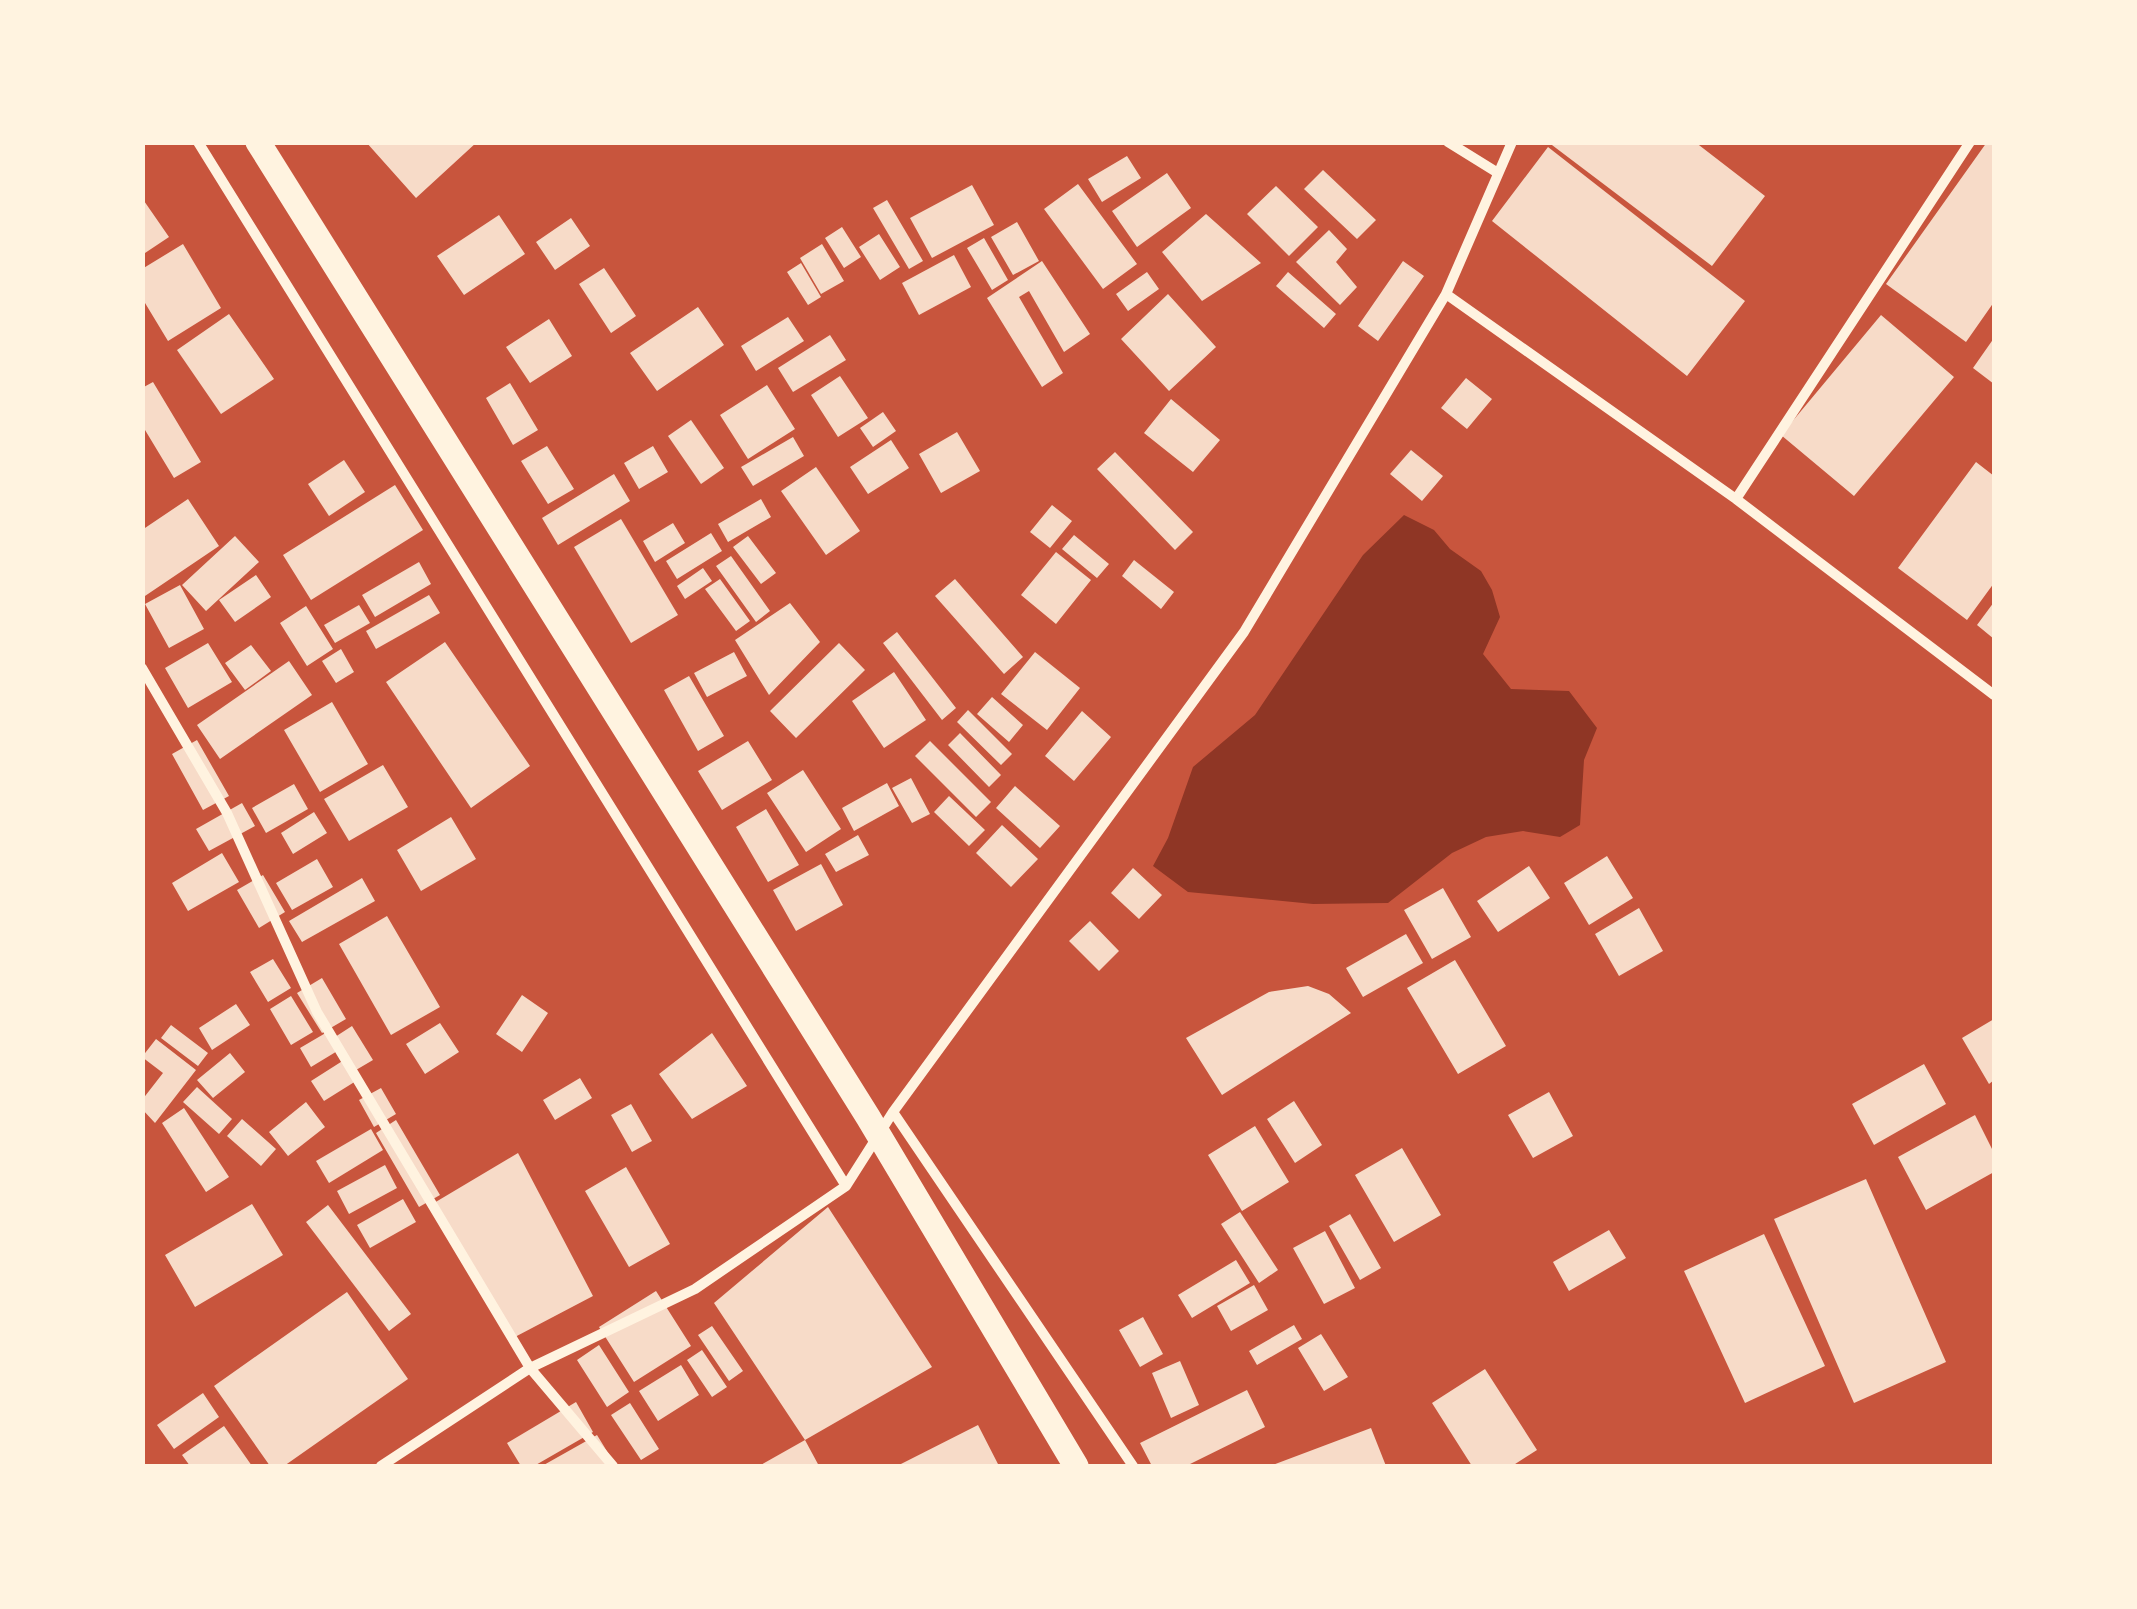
<svg xmlns="http://www.w3.org/2000/svg" width="2137" height="1609" viewBox="0 0 2137 1609" font-family="'Roboto Condensed',sans-serif">
<style>
.water{fill:#8f3625}
.building{fill:#f7dbc8}
.lines{fill:none;stroke-linecap:round;stroke-linejoin:round}
.minor{stroke:#fff3e0;stroke-width:10}
.primary{stroke:#fff3e0;stroke-width:25}
</style>
<rect width="100%" height="100%" fill="#c8553d"/>
<path class="water" d="M 1404,515 L 1434,530 L 1450,549 L 1481,571 L 1492,590 L 1500,617 L 1483,654 L 1511,689 L 1569,691 L 1597,728 L 1584,760 L 1580,825 L 1560,837 L 1523,831 L 1486,837 L 1452,853 L 1388,903 L 1313,904 L 1188,892 L 1153,866 L 1168,838 L 1193,767 L 1255,715 L 1363,555 Z"/>
<path class="building" d="M 366,142 L 477,142 L 416,198 Z
M 1548,142 L 1695,142 L 1765,196 L 1712,266 Z
M 1987,142 L 1994,142 L 1994,302 L 1966,342 L 1886,284 Z
M 1548,147 L 1745,301 L 1687,376 L 1492,221 Z
M 1127,156 L 1141,178 L 1102,202 L 1088,179 Z
M 1323,170 L 1376,220 L 1357,239 L 1304,189 Z
M 1167,173 L 1191,208 L 1137,247 L 1112,211 Z
M 1078,184 L 1137,264 L 1103,289 L 1044,209 Z
M 972,185 L 994,225 L 932,258 L 910,218 Z
M 1276,186 L 1318,227 L 1289,256 L 1247,214 Z
M 142,198 L 169,237 L 142,255 Z
M 887,200 L 923,261 L 909,269 L 873,208 Z
M 1206,214 L 1261,263 L 1202,301 L 1162,252 Z
M 499,215 L 525,254 L 464,295 L 437,256 Z
M 571,218 L 590,246 L 555,270 L 536,242 Z
M 1017,222 L 1039,261 L 1013,275 L 991,237 Z
M 842,227 L 861,257 L 844,268 L 825,238 Z
M 1329,230 L 1347,249 L 1336,262 L 1357,287 L 1340,305 L 1296,262 Z
M 879,234 L 900,267 L 880,280 L 859,247 Z
M 984,238 L 1008,280 L 992,290 L 967,248 Z
M 183,244 L 221,308 L 168,341 L 142,298 L 142,269 Z
M 822,244 L 844,281 L 821,294 L 800,258 Z
M 954,255 L 971,287 L 919,315 L 902,283 Z
M 1042,261 L 1090,334 L 1064,352 L 1029,291 L 1019,297 L 1063,373 L 1042,387 L 987,298 Z
M 1403,261 L 1424,276 L 1378,341 L 1358,326 Z
M 801,263 L 821,297 L 808,305 L 787,272 Z
M 604,268 L 636,316 L 611,333 L 579,284 Z
M 1147,272 L 1159,289 L 1128,311 L 1116,294 Z
M 1288,272 L 1336,314 L 1324,328 L 1276,286 Z
M 1168,294 L 1216,347 L 1169,391 L 1121,339 Z
M 698,307 L 724,345 L 657,391 L 630,353 Z
M 229,314 L 274,379 L 221,414 L 177,350 Z
M 1881,315 L 1954,377 L 1854,496 L 1781,435 Z
M 788,317 L 804,341 L 756,371 L 741,346 Z
M 549,319 L 572,356 L 530,383 L 506,347 Z
M 830,335 L 846,360 L 793,392 L 778,368 Z
M 1994,338 L 1994,384 L 1973,368 Z
M 840,376 L 868,418 L 838,437 L 811,395 Z
M 1466,378 L 1492,399 L 1467,429 L 1441,408 Z
M 153,382 L 201,462 L 174,478 L 142,425 L 142,388 Z
M 510,383 L 538,430 L 513,445 L 486,398 Z
M 767,385 L 795,429 L 748,459 L 720,415 Z
M 1171,399 L 1220,440 L 1193,472 L 1144,433 Z
M 883,412 L 896,431 L 873,447 L 860,428 Z
M 691,420 L 724,468 L 701,484 L 668,436 Z
M 957,432 L 980,471 L 941,493 L 919,454 Z
M 793,437 L 804,456 L 753,486 L 741,467 Z
M 891,440 L 909,468 L 868,494 L 850,467 Z
M 547,446 L 574,489 L 548,504 L 521,461 Z
M 653,446 L 668,472 L 639,489 L 624,463 Z
M 1411,450 L 1443,476 L 1422,501 L 1390,474 Z
M 1115,452 L 1193,532 L 1175,550 L 1097,469 Z
M 344,460 L 365,492 L 329,516 L 308,484 Z
M 1976,462 L 1994,476 L 1994,583 L 1967,620 L 1898,568 Z
M 816,467 L 860,531 L 826,555 L 781,491 Z
M 614,474 L 630,501 L 558,545 L 542,518 Z
M 395,485 L 423,530 L 311,600 L 283,555 Z
M 188,499 L 219,546 L 142,598 L 142,530 Z
M 761,499 L 771,517 L 728,542 L 718,524 Z
M 1052,505 L 1072,521 L 1050,548 L 1030,532 Z
M 621,519 L 678,615 L 631,643 L 574,547 Z
M 673,523 L 685,543 L 655,562 L 643,541 Z
M 711,533 L 722,551 L 677,579 L 666,561 Z
M 1074,535 L 1109,564 L 1097,578 L 1062,549 Z
M 235,536 L 259,562 L 206,611 L 182,585 Z
M 748,536 L 776,573 L 761,584 L 733,547 Z
M 1056,552 L 1091,580 L 1056,624 L 1021,595 Z
M 731,556 L 770,611 L 756,622 L 716,566 Z
M 1134,560 L 1174,592 L 1161,609 L 1122,576 Z
M 419,562 L 431,584 L 375,617 L 362,595 Z
M 703,568 L 712,581 L 685,599 L 677,586 Z
M 256,575 L 271,597 L 235,622 L 219,600 Z
M 720,579 L 750,621 L 736,631 L 705,589 Z
M 955,579 L 1023,657 L 1004,674 L 935,596 Z
M 180,585 L 204,629 L 169,648 L 145,604 Z
M 429,595 L 440,613 L 376,649 L 366,631 Z
M 1994,602 L 1994,639 L 1977,625 Z
M 790,603 L 820,642 L 769,695 L 735,640 Z
M 359,605 L 370,623 L 335,643 L 324,625 Z
M 306,606 L 333,649 L 307,666 L 280,623 Z
M 897,632 L 956,708 L 942,720 L 883,643 Z
M 445,642 L 530,766 L 471,808 L 386,682 Z
M 208,643 L 232,682 L 188,708 L 165,668 Z
M 839,643 L 865,670 L 796,738 L 770,711 Z
M 251,645 L 271,671 L 245,690 L 225,663 Z
M 341,649 L 354,672 L 336,683 L 322,661 Z
M 734,652 L 747,676 L 707,697 L 694,673 Z
M 1035,652 L 1080,688 L 1047,730 L 1001,694 Z
M 289,661 L 312,695 L 220,759 L 197,725 Z
M 894,672 L 926,720 L 884,748 L 852,701 Z
M 689,676 L 724,736 L 698,751 L 664,690 Z
M 992,697 L 1023,725 L 1009,742 L 977,714 Z
M 332,702 L 368,764 L 320,792 L 284,730 Z
M 968,710 L 1012,754 L 1001,765 L 957,722 Z
M 1082,711 L 1111,737 L 1074,781 L 1045,756 Z
M 960,733 L 1001,775 L 989,787 L 948,745 Z
M 197,740 L 229,796 L 203,810 L 172,754 Z
M 748,741 L 772,780 L 722,810 L 698,771 Z
M 930,741 L 991,802 L 976,817 L 915,756 Z
M 383,765 L 408,807 L 349,841 L 324,799 Z
M 803,770 L 841,829 L 806,852 L 767,793 Z
M 911,778 L 930,814 L 912,823 L 892,788 Z
M 887,783 L 899,806 L 854,831 L 842,808 Z
M 294,784 L 308,809 L 266,833 L 252,808 Z
M 1015,786 L 1060,826 L 1040,848 L 996,808 Z
M 949,796 L 985,830 L 969,846 L 934,812 Z
M 242,803 L 255,826 L 209,851 L 196,829 Z
M 766,809 L 799,865 L 768,882 L 736,827 Z
M 314,812 L 327,833 L 293,854 L 281,833 Z
M 451,817 L 476,859 L 421,891 L 397,850 Z
M 1002,825 L 1038,859 L 1011,887 L 976,853 Z
M 858,835 L 869,855 L 836,872 L 825,854 Z
M 222,853 L 239,882 L 188,911 L 172,883 Z
M 1607,856 L 1633,898 L 1589,925 L 1564,883 Z
M 317,859 L 333,887 L 292,910 L 276,883 Z
M 821,864 L 843,905 L 796,931 L 773,890 Z
M 1529,866 L 1550,898 L 1498,932 L 1477,901 Z
M 1133,868 L 1162,895 L 1139,919 L 1111,893 Z
M 263,875 L 285,912 L 259,928 L 237,890 Z
M 362,878 L 375,901 L 302,942 L 289,921 Z
M 1443,888 L 1471,937 L 1432,959 L 1404,910 Z
M 1639,908 L 1663,951 L 1619,976 L 1595,934 Z
M 387,916 L 440,1007 L 391,1035 L 339,944 Z
M 1090,921 L 1119,951 L 1099,971 L 1069,941 Z
M 1406,934 L 1423,963 L 1363,997 L 1346,968 Z
M 273,959 L 291,988 L 268,1002 L 250,972 Z
M 1455,960 L 1506,1046 L 1458,1074 L 1407,988 Z
M 322,978 L 346,1019 L 322,1033 L 297,993 Z
M 1308,986 L 1329,994 L 1351,1013 L 1222,1095 L 1186,1038 L 1269,992 Z
M 522,995 L 548,1013 L 522,1052 L 496,1034 Z
M 291,996 L 313,1032 L 291,1045 L 270,1009 Z
M 236,1004 L 250,1025 L 212,1050 L 199,1028 Z
M 1994,1019 L 1994,1080 L 1989,1084 L 1962,1038 Z
M 440,1023 L 459,1052 L 425,1074 L 406,1044 Z
M 171,1025 L 208,1053 L 198,1066 L 161,1038 Z
M 352,1026 L 373,1060 L 356,1070 L 335,1037 Z
M 329,1031 L 339,1050 L 311,1067 L 300,1048 Z
M 712,1033 L 747,1086 L 692,1119 L 659,1074 Z
M 156,1039 L 196,1070 L 155,1123 L 142,1109 L 142,1100 L 163,1073 L 142,1057 Z
M 230,1053 L 245,1072 L 213,1098 L 197,1080 Z
M 344,1060 L 356,1081 L 324,1101 L 311,1081 Z
M 1924,1064 L 1946,1104 L 1874,1145 L 1852,1104 Z
M 580,1078 L 592,1098 L 555,1120 L 543,1100 Z
M 197,1087 L 232,1119 L 219,1134 L 183,1102 Z
M 381,1088 L 396,1114 L 374,1127 L 359,1100 Z
M 1549,1092 L 1573,1136 L 1533,1158 L 1508,1115 Z
M 1294,1101 L 1322,1145 L 1295,1163 L 1267,1119 Z
M 306,1102 L 325,1127 L 288,1156 L 269,1132 Z
M 631,1104 L 652,1141 L 632,1152 L 611,1115 Z
M 184,1108 L 229,1177 L 206,1192 L 162,1123 Z
M 1975,1115 L 1994,1153 L 1994,1172 L 1926,1210 L 1898,1157 Z
M 242,1119 L 276,1149 L 261,1166 L 227,1136 Z
M 396,1120 L 440,1195 L 419,1207 L 376,1133 Z
M 1255,1126 L 1289,1182 L 1242,1211 L 1208,1155 Z
M 371,1129 L 383,1150 L 329,1183 L 316,1161 Z
M 1402,1148 L 1441,1215 L 1394,1242 L 1355,1175 Z
M 518,1153 L 593,1296 L 513,1338 L 434,1203 Z
M 385,1165 L 397,1188 L 349,1214 L 337,1191 Z
M 626,1167 L 670,1244 L 629,1267 L 585,1191 Z
M 1866,1179 L 1946,1362 L 1854,1403 L 1774,1219 Z
M 403,1199 L 416,1222 L 370,1248 L 357,1225 Z
M 252,1204 L 283,1255 L 195,1307 L 165,1255 Z
M 328,1205 L 411,1314 L 389,1331 L 306,1222 Z
M 828,1207 L 932,1367 L 805,1440 L 819,1466 L 759,1466 L 805,1440 L 714,1303 Z
M 1240,1212 L 1278,1270 L 1259,1283 L 1221,1224 Z
M 1350,1214 L 1381,1268 L 1360,1280 L 1329,1226 Z
M 1609,1230 L 1626,1258 L 1569,1291 L 1553,1262 Z
M 1325,1231 L 1355,1288 L 1324,1304 L 1293,1248 Z
M 1764,1234 L 1825,1366 L 1745,1403 L 1684,1271 Z
M 1236,1260 L 1250,1283 L 1192,1318 L 1178,1295 Z
M 1254,1285 L 1268,1310 L 1231,1331 L 1217,1306 Z
M 656,1291 L 691,1346 L 634,1382 L 599,1327 Z
M 347,1292 L 408,1379 L 284,1466 L 270,1466 L 214,1386 Z
M 1143,1317 L 1163,1354 L 1140,1367 L 1119,1330 Z
M 1294,1325 L 1302,1339 L 1257,1365 L 1249,1351 Z
M 712,1326 L 743,1371 L 729,1381 L 698,1335 Z
M 1321,1334 L 1348,1377 L 1324,1391 L 1298,1348 Z
M 599,1345 L 629,1392 L 607,1407 L 577,1360 Z
M 702,1350 L 727,1387 L 712,1397 L 687,1360 Z
M 1180,1361 L 1199,1405 L 1171,1418 L 1152,1373 Z
M 681,1365 L 699,1395 L 658,1421 L 639,1391 Z
M 1485,1369 L 1537,1450 L 1512,1466 L 1472,1466 L 1432,1403 Z
M 1247,1390 L 1265,1427 L 1186,1466 L 1152,1466 L 1140,1443 Z
M 203,1393 L 219,1417 L 174,1449 L 157,1425 Z
M 576,1402 L 593,1432 L 534,1466 L 521,1466 L 507,1443 Z
M 630,1403 L 659,1449 L 641,1460 L 611,1415 Z
M 978,1425 L 999,1466 L 897,1466 Z
M 224,1426 L 252,1466 L 190,1466 L 182,1455 Z
M 1371,1428 L 1386,1466 L 1270,1466 Z
M 597,1435 L 616,1466 L 542,1466 Z"/>
<g class="lines">
<path class="minor" d="M 198,142 L 846,1186
M 1448,142 L 1498,173
M 1446,294 L 1736,499 L 1994,695
M 1736,499 L 1970,142
M 142,668 L 227,813 L 317,1012 L 530,1368 L 613,1466
M 893,1112 L 1133,1466
M 381,1466 L 530,1368 L 695,1289 L 846,1186 L 893,1112 L 1244,632 L 1446,294 L 1512,142"/>
<path class="primary" d="M 258,142 L 868,1117 L 1076,1466"/>
</g>
<rect width="2137" height="1609" fill="none" stroke="#fff3e0" stroke-width="290"/>
</svg>
